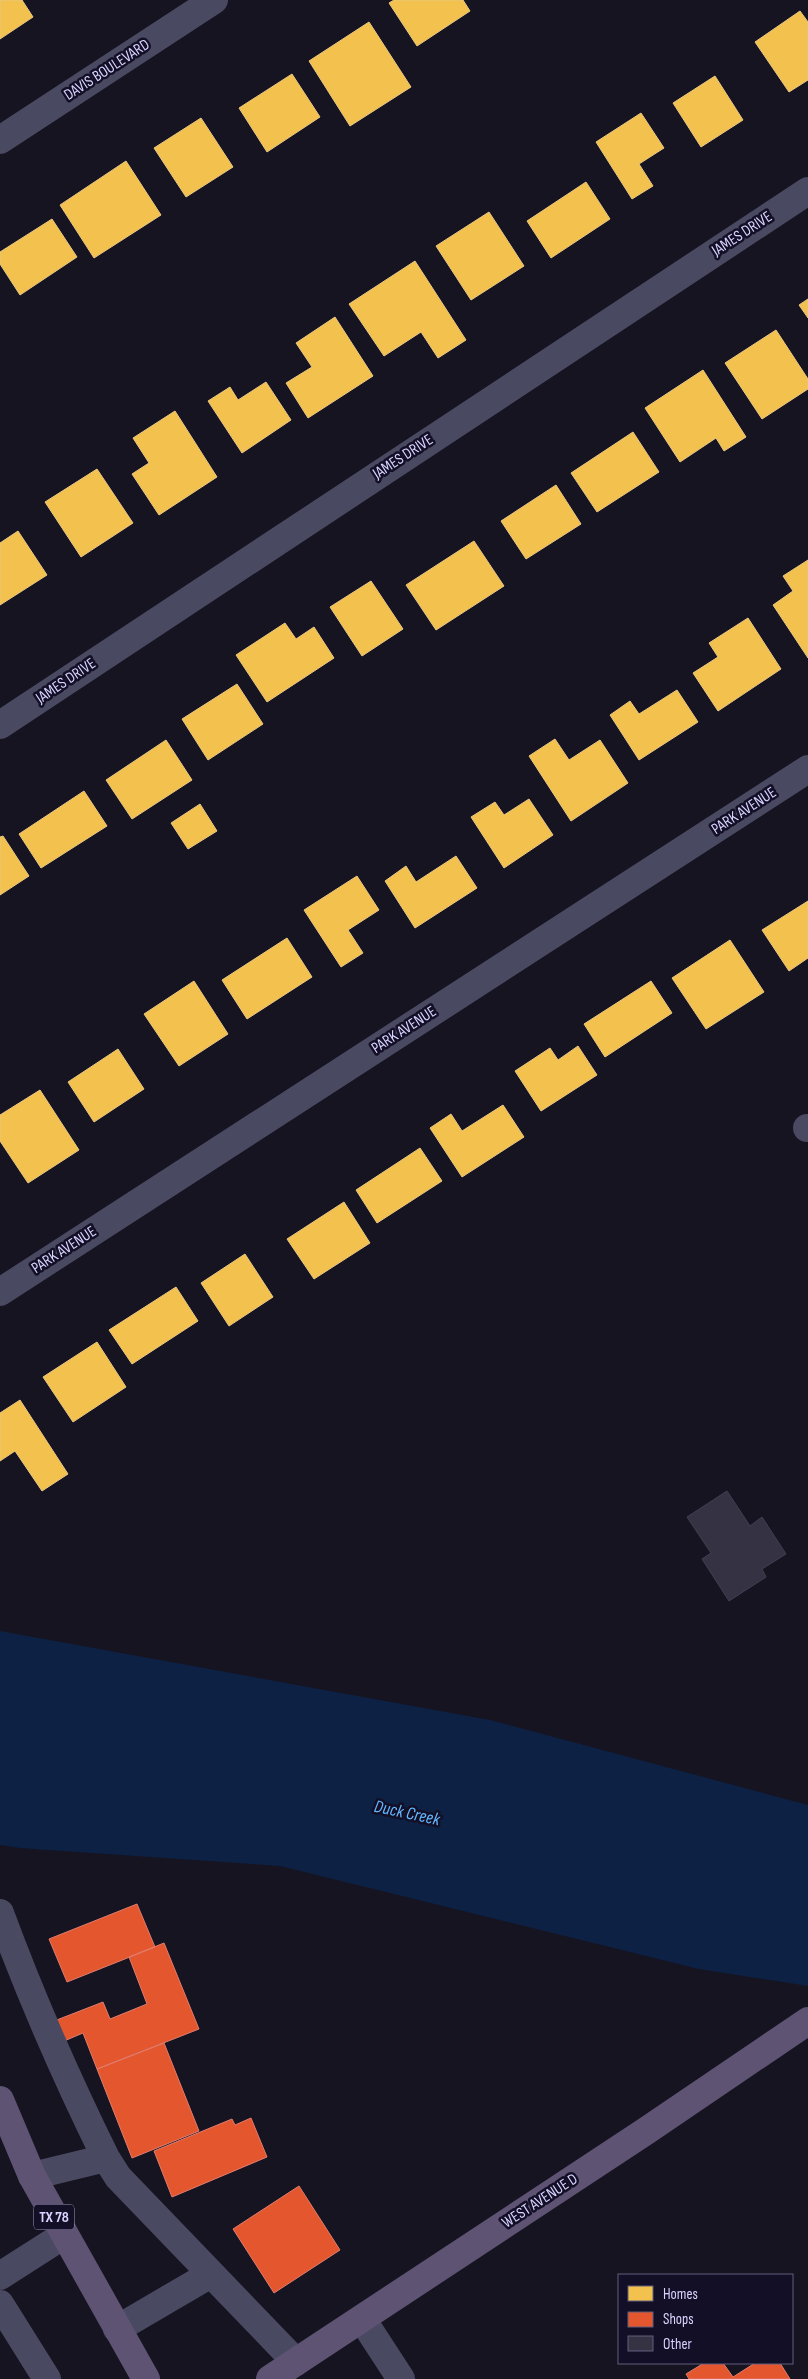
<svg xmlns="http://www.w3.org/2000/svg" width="808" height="2379" viewBox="0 0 808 2379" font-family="'Sofia Sans Condensed',sans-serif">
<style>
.water{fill:#0d2144}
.homes{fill:#f2c14e;stroke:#eac783}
.shops{fill:#e4572e;stroke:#e17c6d}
.building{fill:#343243;stroke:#433f54}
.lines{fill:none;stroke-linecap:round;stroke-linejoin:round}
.minor{stroke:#4a4962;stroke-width:28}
.major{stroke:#5e5373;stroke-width:28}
.labels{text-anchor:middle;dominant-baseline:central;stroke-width:5;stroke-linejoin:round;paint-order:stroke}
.shield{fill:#130f26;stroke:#9e99be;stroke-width:1}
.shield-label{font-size:15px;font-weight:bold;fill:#d9d4ff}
.street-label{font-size:16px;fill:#d9d4ff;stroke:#130f26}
.water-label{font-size:18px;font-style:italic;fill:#62b6ff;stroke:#130f26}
</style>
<rect width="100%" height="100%" fill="#161421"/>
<path class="water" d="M 0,1631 L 490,1720 L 808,1805 L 808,1986 L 699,1969 L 280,1866 L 20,1848 L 0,1845 Z"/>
<path class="homes" d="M 0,0 L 22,0 L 33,17 L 0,39 Z
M 394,0 L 463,0 L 470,11 L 417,46 L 389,3 Z
M 800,11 L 808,22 L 808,80 L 789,92 L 755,42 Z
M 369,22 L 411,87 L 350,126 L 309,61 Z
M 292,74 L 320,117 L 267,152 L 239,108 Z
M 715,76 L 743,120 L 701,147 L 673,103 Z
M 641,113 L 664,148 L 639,164 L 653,186 L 632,199 L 596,142 Z
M 201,118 L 233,167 L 186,197 L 154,148 Z
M 126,161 L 161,215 L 94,258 L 60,205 Z
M 586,182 L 610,219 L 551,258 L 527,221 Z
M 489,212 L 524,266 L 471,300 L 436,246 Z
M 52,219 L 77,257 L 20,295 L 0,264 L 0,252 Z
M 415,261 L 466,340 L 438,358 L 421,332 L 384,356 L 349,304 Z
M 808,299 L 808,318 L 799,305 Z
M 335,317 L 373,376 L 308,418 L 286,383 L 312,367 L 296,343 Z
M 776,330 L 808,379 L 808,389 L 762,419 L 725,363 Z
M 703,370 L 746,437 L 724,451 L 716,438 L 680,462 L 645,408 Z
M 266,382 L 291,420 L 242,453 L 208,401 L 230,387 L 238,400 Z
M 175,411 L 217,477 L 159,515 L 132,474 L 149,463 L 133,438 Z
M 633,432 L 659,472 L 597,512 L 571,473 Z
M 97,469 L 133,523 L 81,557 L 45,502 Z
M 556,485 L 581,524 L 526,559 L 501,521 Z
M 18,531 L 47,575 L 0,605 L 0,543 Z
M 474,541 L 504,586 L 436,630 L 406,585 Z
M 808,560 L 808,658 L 773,605 L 793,591 L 783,576 Z
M 371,581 L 403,629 L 362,656 L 330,607 Z
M 748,618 L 781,669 L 718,711 L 693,673 L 718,657 L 709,643 Z
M 285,623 L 296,639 L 314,627 L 334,658 L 267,702 L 236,655 Z
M 237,684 L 263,724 L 208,760 L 182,719 Z
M 677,690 L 698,722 L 639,760 L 610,715 L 630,701 L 639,714 Z
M 555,739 L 569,760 L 600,740 L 628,783 L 571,821 L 529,756 Z
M 166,740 L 192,780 L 132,819 L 106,780 Z
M 84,791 L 107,826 L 41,868 L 19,834 Z
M 529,799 L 553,835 L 504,868 L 471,817 L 495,802 L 504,815 Z
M 200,804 L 217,831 L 188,849 L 171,823 Z
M 3,836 L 29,876 L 0,895 L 0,837 Z
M 456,856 L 477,888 L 415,928 L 385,881 L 406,866 L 416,882 Z
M 357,876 L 379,910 L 348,930 L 363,953 L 341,967 L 304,910 Z
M 808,901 L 808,958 L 789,971 L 762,930 Z
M 287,938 L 312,977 L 247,1019 L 222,980 Z
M 730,940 L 764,992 L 706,1029 L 672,978 Z
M 194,981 L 228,1034 L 179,1066 L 144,1014 Z
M 651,981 L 672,1013 L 605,1057 L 584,1024 Z
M 578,1046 L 597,1075 L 541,1111 L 515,1071 L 550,1048 L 558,1060 Z
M 118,1049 L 144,1089 L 94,1122 L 68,1082 Z
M 40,1090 L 79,1150 L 28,1183 L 0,1141 L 0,1115 Z
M 503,1105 L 524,1137 L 462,1177 L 430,1128 L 451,1114 L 462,1131 Z
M 420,1148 L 442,1181 L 377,1223 L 356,1190 Z
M 344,1202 L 370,1243 L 314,1279 L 287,1239 Z
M 245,1254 L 273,1297 L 229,1326 L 201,1283 Z
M 176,1287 L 198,1321 L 132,1364 L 109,1330 Z
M 97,1342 L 126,1387 L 73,1422 L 43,1377 Z
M 20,1400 L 68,1474 L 42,1491 L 15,1451 L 0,1461 L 0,1413 Z"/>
<path class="shops" d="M 137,1904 L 155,1947 L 67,1982 L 49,1939 Z
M 164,1943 L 199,2029 L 97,2069 L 83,2033 L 57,2044 L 49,2023 L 103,2002 L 110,2019 L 147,2004 L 129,1957 Z
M 164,2043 L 199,2131 L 132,2158 L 97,2069 Z
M 251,2118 L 267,2157 L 172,2197 L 154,2151 L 232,2119 L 235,2125 Z
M 299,2186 L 340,2250 L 274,2293 L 233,2229 Z
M 704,2363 L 723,2363 L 733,2377 L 755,2363 L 780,2363 L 790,2379 L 689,2379 L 686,2374 Z"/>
<path class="building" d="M 727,1491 L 750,1526 L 762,1517 L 786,1554 L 762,1569 L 766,1577 L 729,1601 L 702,1559 L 711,1553 L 687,1517 Z"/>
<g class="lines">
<path class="minor" d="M 0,140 L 214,0
M 0,725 L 808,191
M 807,1128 L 808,1128
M 0,1292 L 808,769
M 0,1913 C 31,1997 66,2077 106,2158
M 32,2176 L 106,2158 L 118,2177 L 296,2362
M 0,2276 L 64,2235
M 0,2304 L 47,2379
M 362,2319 L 401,2379
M 117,2329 L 211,2274"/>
<path class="major" d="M 0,2100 L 32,2176 L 146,2379
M 270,2379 L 646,2131 L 808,2021"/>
</g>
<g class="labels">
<rect class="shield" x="34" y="2204.5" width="40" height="25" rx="4"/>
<g class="shield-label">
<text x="54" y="2217">TX 78</text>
</g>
<g class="street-label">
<text transform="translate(107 70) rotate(-33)">DAVIS BOULEVARD</text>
<text transform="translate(742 234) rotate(-33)">JAMES DRIVE</text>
<text transform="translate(403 457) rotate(-33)">JAMES DRIVE</text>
<text transform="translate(66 681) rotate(-34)">JAMES DRIVE</text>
<text transform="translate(744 811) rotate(-33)">PARK AVENUE</text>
<text transform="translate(404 1030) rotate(-33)">PARK AVENUE</text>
<text transform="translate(64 1250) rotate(-33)">PARK AVENUE</text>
<text transform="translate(540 2201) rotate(-33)">WEST AVENUE D</text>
</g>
<g class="water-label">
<text transform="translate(407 1813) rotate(12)">Duck Creek</text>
</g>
</g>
<rect x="618" y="2274" width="175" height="90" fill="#130f26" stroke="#625e7d"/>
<rect x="628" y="2286" width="25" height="15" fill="#f2c14e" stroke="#625e7d"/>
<text x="663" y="2299" font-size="15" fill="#d9d4ff">Homes</text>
<rect x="628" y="2312" width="25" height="15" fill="#e4572e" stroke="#625e7d"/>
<text x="663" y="2324" font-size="15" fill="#d9d4ff">Shops</text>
<rect x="628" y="2336" width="25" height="15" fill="#343243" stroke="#625e7d"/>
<text x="663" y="2349" font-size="15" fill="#d9d4ff">Other</text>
</svg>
